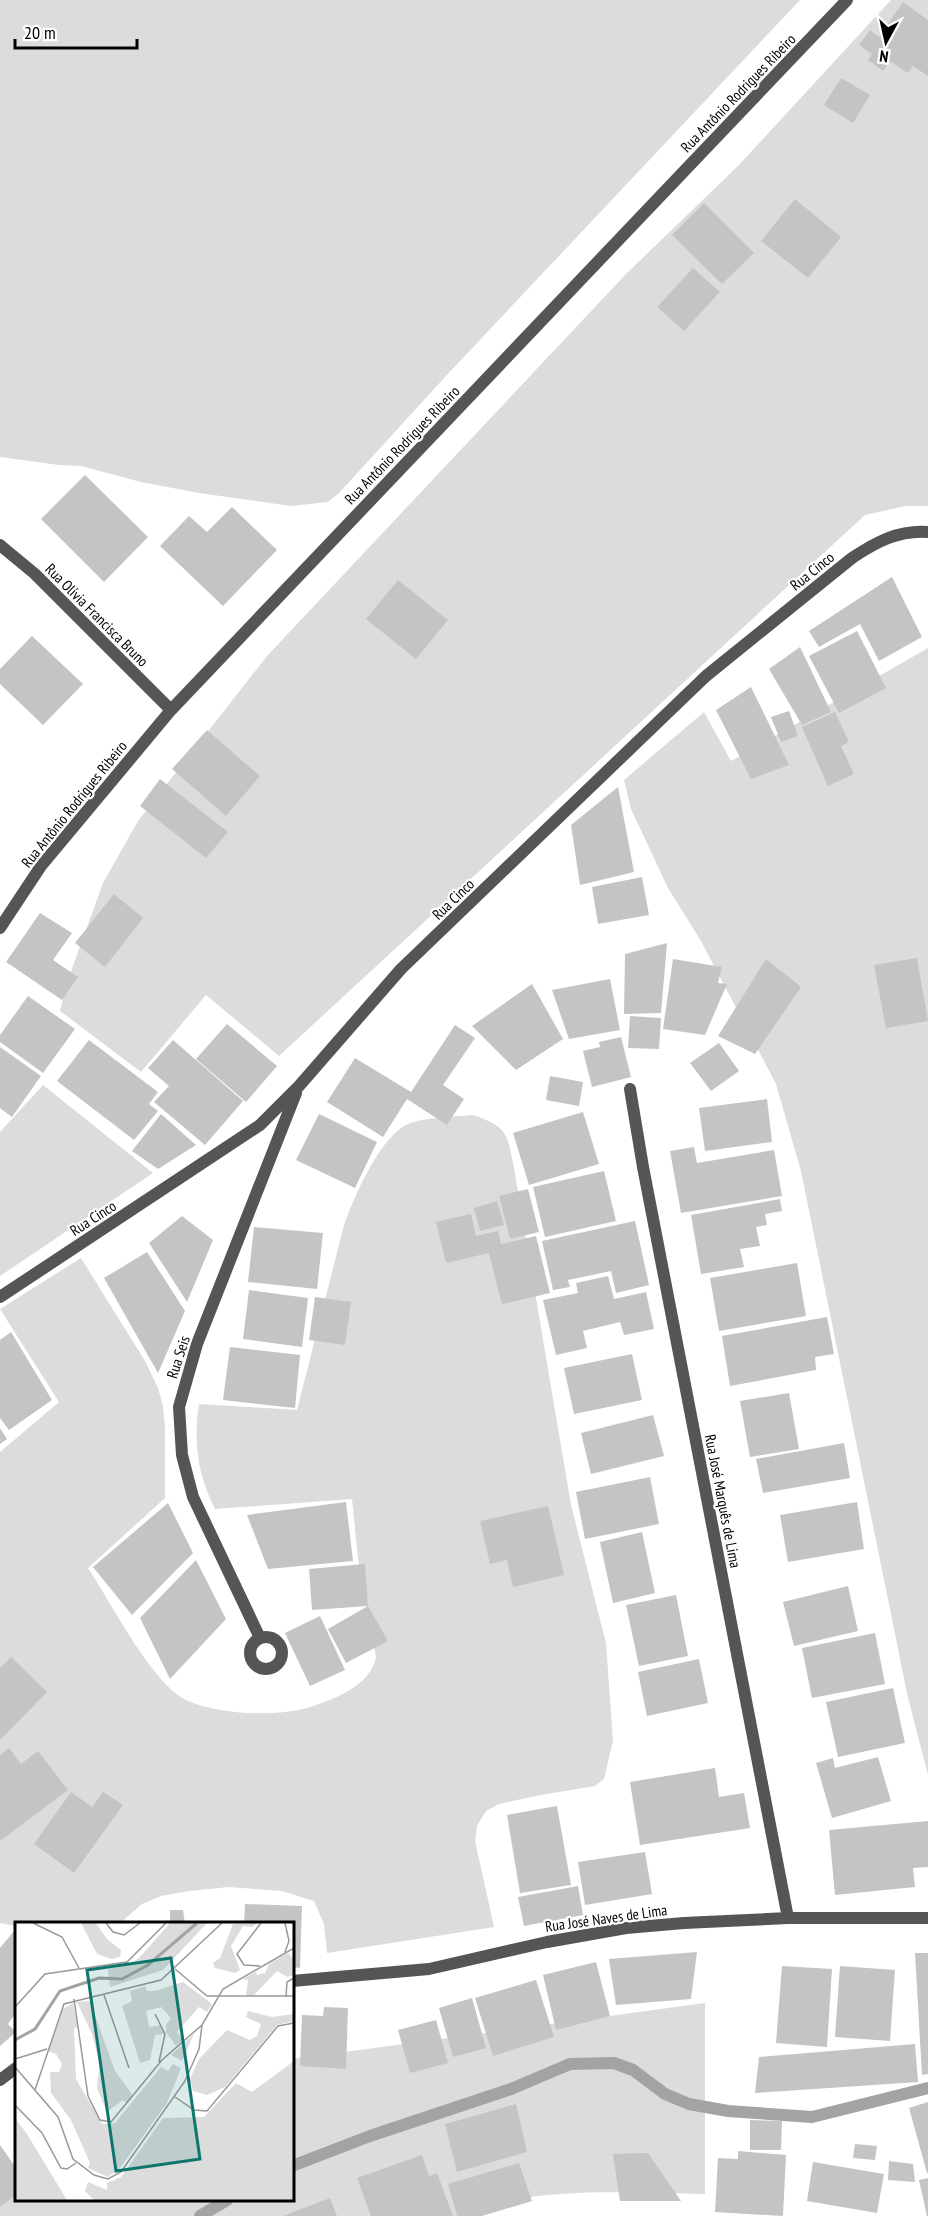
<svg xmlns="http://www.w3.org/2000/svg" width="928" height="2216" viewBox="0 0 928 2216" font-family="'PT Sans Narrow',sans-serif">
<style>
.green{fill:#dcdcdc}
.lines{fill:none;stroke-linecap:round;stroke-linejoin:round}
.stream{stroke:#a3a3a3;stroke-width:12}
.building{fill:#c4c4c4}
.minor{stroke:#555;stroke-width:12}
.labels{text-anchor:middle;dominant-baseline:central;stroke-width:4.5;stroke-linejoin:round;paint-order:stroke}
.street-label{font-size:15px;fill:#000;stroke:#fff}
.inset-river{fill:none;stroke:#a3a3a3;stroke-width:3}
.inset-road{fill:none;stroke:#999;stroke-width:1.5}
.view{fill:#0f766e;fill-opacity:0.15;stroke:#0f766e;stroke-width:3}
.inset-edge{fill:none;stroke:#000;stroke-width:3}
</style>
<rect width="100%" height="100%" fill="#fff"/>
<path class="green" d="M 0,0 L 800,0 L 445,377 L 339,493 L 328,502 L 291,506 L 199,493 L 141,482 L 81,466 L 59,465 L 0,457 Z
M 891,0 L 928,0 L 928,506 L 906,506 L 865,515 L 279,1056 L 206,995 L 141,1072 L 60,1011 L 66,985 L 103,883 L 138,821 L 267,656 L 626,274 L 739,165 Z
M 928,648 L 928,1775 L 908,1698 L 801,1171 L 776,1084 L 701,941 L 668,888 L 631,809 L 624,780 L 704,712 L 731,761 Z
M 43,1085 L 153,1173 L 0,1276 L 0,1132 Z
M 473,1115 C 508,1127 507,1133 514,1168 L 571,1505 L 606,1643 L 613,1741 L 604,1779 L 595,1786 L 535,1796 L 499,1804 L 486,1811 L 477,1826 L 475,1841 L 494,1927 L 327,1953 L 324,1924 L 314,1901 L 282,1891 L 229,1887 L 189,1891 L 161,1896 L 142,1904 L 120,1923 L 16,1924 L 16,1926 L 0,1923 L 0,1452 L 59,1402 L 0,1309 L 81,1258 L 145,1361 L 158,1388 L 163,1406 L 165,1427 L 165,1498 L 88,1568 C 110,1601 149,1677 181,1697 C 195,1707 229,1712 247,1713 C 271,1714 296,1713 319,1704 C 343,1695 370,1684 376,1657 L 358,1559 L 352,1499 L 215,1509 C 198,1475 193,1443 199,1404 L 297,1410 L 344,1225 C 354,1197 378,1142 404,1126 C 420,1117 455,1117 473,1115 Z
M 705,2003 L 705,2194 C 623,2193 534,2185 456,2216 L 0,2216 L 0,2185 L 16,2171 L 16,2200 L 292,2200 L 293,2059 Z"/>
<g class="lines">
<path class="stream" d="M 292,2166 L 370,2136 L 511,2089 L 570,2064 L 614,2063 L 633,2070 L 665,2094 L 689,2104 L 728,2111 L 812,2117 L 928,2088
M 200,2216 L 227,2200"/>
</g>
<path class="building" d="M 903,2 L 928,20 L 928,76 L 913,66 L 908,73 L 890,61 L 883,71 L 868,60 L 872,54 L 859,45 L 870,30 L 879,37 Z
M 841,78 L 870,95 L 853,123 L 824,105 Z
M 795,199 L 841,237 L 808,278 L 761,241 Z
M 704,203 L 754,253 L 722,284 L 672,235 Z
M 693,268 L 720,292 L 684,331 L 657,307 Z
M 85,475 L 148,537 L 104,582 L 41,519 Z
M 232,507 L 277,550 L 223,606 L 160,546 L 189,516 L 207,532 Z
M 892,577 L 922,637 L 879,661 L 860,624 L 819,647 L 809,631 Z
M 398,580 L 448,620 L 416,659 L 366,619 Z
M 857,631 L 886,688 L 839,713 L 809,656 Z
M 32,636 L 83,684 L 43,725 L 0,684 L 0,669 Z
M 800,647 L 831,712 L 802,725 L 769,669 Z
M 751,687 L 789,765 L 751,779 L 716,710 Z
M 789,711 L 798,736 L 781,742 L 771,717 Z
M 835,712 L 849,742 L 841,746 L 854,774 L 828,786 L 802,727 Z
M 207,730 L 260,776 L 226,816 L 172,769 Z
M 160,779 L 228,832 L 206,858 L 140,806 Z
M 618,787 L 634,872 L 580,885 L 571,825 Z
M 642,877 L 649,915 L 598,924 L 592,887 Z
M 114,894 L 143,918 L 105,967 L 75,943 Z
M 40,913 L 72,933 L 53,960 L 78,977 L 62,1000 L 6,962 Z
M 667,943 L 661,1013 L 624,1014 L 625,954 Z
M 917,958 L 928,1021 L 886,1028 L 874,965 Z
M 673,959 L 722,967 L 718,983 L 727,984 L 705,1035 L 663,1029 Z
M 766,959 L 801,987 L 755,1054 L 718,1036 Z
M 610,979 L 620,1030 L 569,1039 L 552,990 Z
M 532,984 L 563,1039 L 516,1070 L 472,1026 Z
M 28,996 L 75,1029 L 43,1073 L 0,1042 L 0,1035 Z
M 630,1016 L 661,1018 L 659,1049 L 628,1048 Z
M 227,1024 L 277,1066 L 246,1102 L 196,1059 Z
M 455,1025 L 475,1038 L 443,1085 L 464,1099 L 447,1125 L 407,1099 L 383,1137 L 327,1102 L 355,1058 L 411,1092 Z
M 621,1037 L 631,1077 L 592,1087 L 583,1051 L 600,1047 L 599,1042 Z
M 89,1040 L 158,1092 L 149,1104 L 158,1111 L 134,1140 L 57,1081 Z
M 173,1040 L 243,1101 L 205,1145 L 154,1102 L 169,1086 L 148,1068 Z
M 719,1043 L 739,1071 L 711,1091 L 690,1063 Z
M 0,1047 L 41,1076 L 12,1117 L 0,1108 Z
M 550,1076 L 583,1082 L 579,1106 L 546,1100 Z
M 767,1099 L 772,1142 L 705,1151 L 699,1108 Z
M 583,1112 L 599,1164 L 529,1185 L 513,1133 Z
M 161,1114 L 196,1145 L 158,1169 L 132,1151 Z
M 319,1114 L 377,1142 L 355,1188 L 296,1160 Z
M 694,1147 L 697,1163 L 774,1150 L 782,1196 L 681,1213 L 670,1151 Z
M 604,1171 L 616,1221 L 545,1237 L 533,1187 Z
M 528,1189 L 539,1232 L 510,1239 L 499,1196 Z
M 780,1199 L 782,1211 L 765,1214 L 767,1225 L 756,1227 L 760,1246 L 740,1249 L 744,1267 L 701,1274 L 691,1215 Z
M 497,1201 L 504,1225 L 480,1231 L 474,1208 Z
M 471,1214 L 476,1236 L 498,1231 L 501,1244 L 536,1236 L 550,1293 L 502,1304 L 489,1253 L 446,1263 L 436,1222 Z
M 182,1216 L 213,1240 L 187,1302 L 149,1243 Z
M 635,1221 L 649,1285 L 616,1293 L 611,1271 L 568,1280 L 570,1287 L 553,1290 L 542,1241 Z
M 254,1227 L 323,1233 L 317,1289 L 248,1282 Z
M 147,1252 L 185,1311 L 158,1373 L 104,1278 Z
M 797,1263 L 806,1316 L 719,1331 L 710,1278 Z
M 608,1276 L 614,1299 L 646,1292 L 654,1329 L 624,1335 L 620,1322 L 583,1331 L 587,1348 L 556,1355 L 543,1300 L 578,1293 L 576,1283 Z
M 249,1290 L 308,1298 L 302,1347 L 243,1339 Z
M 315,1297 L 351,1302 L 345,1345 L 309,1340 Z
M 827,1317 L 834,1354 L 815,1357 L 816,1370 L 730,1386 L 722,1336 Z
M 11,1332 L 52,1400 L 9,1430 L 0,1418 L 0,1340 Z
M 230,1347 L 300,1355 L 295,1408 L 223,1400 Z
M 632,1354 L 642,1400 L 574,1414 L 564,1368 Z
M 789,1393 L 799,1449 L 750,1457 L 740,1401 Z
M 653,1415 L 664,1456 L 591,1474 L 581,1433 Z
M 0,1428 L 7,1439 L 0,1444 Z
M 844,1443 L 850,1478 L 763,1493 L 756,1459 Z
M 650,1477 L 659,1524 L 585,1539 L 576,1492 Z
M 346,1502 L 353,1561 L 268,1569 L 247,1515 Z
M 857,1502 L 864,1549 L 788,1562 L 780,1515 Z
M 168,1503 L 193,1553 L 132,1615 L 93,1567 Z
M 548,1506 L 564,1575 L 513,1587 L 507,1560 L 490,1564 L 480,1521 Z
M 642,1532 L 655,1593 L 613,1603 L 600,1542 Z
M 196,1560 L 226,1619 L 170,1679 L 140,1618 Z
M 365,1564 L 368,1606 L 312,1610 L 309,1569 Z
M 848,1586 L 858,1631 L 794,1646 L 783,1602 Z
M 676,1595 L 688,1656 L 639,1666 L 626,1605 Z
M 368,1606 L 388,1641 L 346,1663 L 328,1629 Z
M 320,1616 L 345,1670 L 310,1686 L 285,1633 Z
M 875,1633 L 885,1684 L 812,1698 L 802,1648 Z
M 11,1657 L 47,1692 L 0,1740 L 0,1668 Z
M 699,1659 L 708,1703 L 647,1716 L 638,1672 Z
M 893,1688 L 905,1743 L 838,1757 L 826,1702 Z
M 9,1748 L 21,1764 L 38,1751 L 68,1790 L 0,1841 L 0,1755 Z
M 878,1757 L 891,1801 L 832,1818 L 816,1763 L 833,1758 L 835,1768 Z
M 715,1768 L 719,1797 L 744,1793 L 750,1828 L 640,1845 L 630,1782 Z
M 71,1792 L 92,1807 L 103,1792 L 123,1805 L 74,1873 L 34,1844 Z
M 557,1806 L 571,1885 L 520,1893 L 507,1815 Z
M 928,1821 L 928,1867 L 913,1868 L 915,1887 L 835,1895 L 829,1830 Z
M 645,1852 L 652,1894 L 585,1905 L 578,1862 Z
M 578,1886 L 583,1915 L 524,1926 L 518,1897 Z
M 245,1904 L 302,1906 L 300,1968 L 292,1967 L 292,1924 L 244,1924 Z
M 170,1910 L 183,1910 L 185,1924 L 136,1924 L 137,1921 L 170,1921 Z
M 14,1931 L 16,1934 L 16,2013 L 8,2024 L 16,2032 L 0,2046 L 0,1948 Z
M 697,1952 L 691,1999 L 616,2005 L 609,1959 Z
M 915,1953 L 928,1953 L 928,2074 L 922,2075 Z
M 596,1962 L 610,2016 L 556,2030 L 543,1975 Z
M 782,1966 L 832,1969 L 827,2047 L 776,2043 Z
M 840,1966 L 895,1970 L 890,2041 L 835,2037 Z
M 536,1980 L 554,2037 L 493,2056 L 475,1998 Z
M 472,1998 L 486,2048 L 453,2057 L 439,2008 Z
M 324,2007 L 348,2008 L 346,2069 L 300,2066 L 302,2015 L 323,2016 Z
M 436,2020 L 448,2063 L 410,2073 L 398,2030 Z
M 915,2044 L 918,2082 L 755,2093 L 759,2057 Z
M 928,2102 L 928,2173 L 927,2173 L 909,2108 Z
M 516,2104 L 527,2152 L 457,2172 L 445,2124 Z
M 750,2120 L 782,2121 L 781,2150 L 750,2150 Z
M 855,2144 L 877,2146 L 875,2160 L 853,2158 Z
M 0,2145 L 16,2168 L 16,2195 L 0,2207 Z
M 738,2151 L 786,2155 L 783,2216 L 715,2212 L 718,2158 L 738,2159 Z
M 648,2153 L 681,2201 L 620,2201 L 613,2154 Z
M 422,2155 L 429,2176 L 437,2173 L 453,2216 L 371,2216 L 357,2178 Z
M 889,2161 L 913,2164 L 915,2182 L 888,2180 Z
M 813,2162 L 884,2174 L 877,2213 L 807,2201 Z
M 519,2163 L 532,2201 L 482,2216 L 457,2216 L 448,2184 Z
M 928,2178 L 928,2216 L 927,2216 L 919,2180 Z
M 330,2198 L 337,2216 L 283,2216 Z"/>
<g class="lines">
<path class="minor" d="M 0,545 L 35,574 L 171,710
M 0,928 L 41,866 L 171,710 L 847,0
M 630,1089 L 643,1167 L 788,1918
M 0,1297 L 260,1125 L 299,1086 L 401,969 L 706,676 L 852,558 C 876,542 898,530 928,532
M250 1653a16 16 0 1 1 32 0a16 16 0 1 1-32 0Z
M 260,1638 L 193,1497 L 182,1455 L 179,1407 L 197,1344 L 296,1093
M 292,1981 L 429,1969 L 547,1942 L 626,1928 L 684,1923 L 788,1918 L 928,1918
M 0,2080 L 16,2068"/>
</g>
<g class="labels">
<g class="street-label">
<text transform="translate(738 93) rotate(-46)">Rua Antônio Rodrigues Ribeiro</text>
<text transform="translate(402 445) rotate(-46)">Rua Antônio Rodrigues Ribeiro</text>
<text transform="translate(812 571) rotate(-39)">Rua Cinco</text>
<text transform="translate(97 615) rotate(45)">Rua Olívia Francisca Bruno</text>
<text transform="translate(74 804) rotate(-51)">Rua Antônio Rodrigues Ribeiro</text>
<text transform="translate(453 899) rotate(-44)">Rua Cinco</text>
<text transform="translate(93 1218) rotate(-33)">Rua Cinco</text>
<text transform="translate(178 1357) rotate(-72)">Rua Seis</text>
<text transform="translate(723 1501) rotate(79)">Rua José Marquês de Lima</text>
<text transform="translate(606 1918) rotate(-8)">Rua José Naves de Lima</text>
</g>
</g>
<g transform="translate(15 1922)">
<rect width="279" height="279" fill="#fff"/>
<path d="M 66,1 L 81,1 L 92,17 L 106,28 L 105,35 L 97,37 L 82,32 ZM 155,1 L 192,1 L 148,48 L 95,65 L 93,47 L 114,43 L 125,35 ZM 242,1 L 237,5 L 228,4 L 216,24 L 225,48 L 220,51 L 200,46 L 198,41 L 205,36 L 218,2 ZM 273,31 L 279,37 L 279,53 L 272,55 L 262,49 L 238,74 L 231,74 L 233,58 L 228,57 L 241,50 L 242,53 L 250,51 L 254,42 ZM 168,60 L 197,82 L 192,90 L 184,85 L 162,110 L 168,118 L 161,124 L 151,110 L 151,103 L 156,96 L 146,85 L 131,89 L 134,105 L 146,103 L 149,112 L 140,113 L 135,138 L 125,141 L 107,84 L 117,79 L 115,69 L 130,64 L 132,69 L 140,69 ZM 75,79 L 100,149 L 117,172 L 112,181 L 108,178 L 92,190 L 82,166 L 85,142 L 77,112 L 62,80 ZM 58,81 L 63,105 L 59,106 L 61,157 L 87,202 L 100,201 L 146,145 L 153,149 L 158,142 L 166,146 L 152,181 L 105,246 L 93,255 L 73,246 L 75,241 L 56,198 L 36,171 L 35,150 L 44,150 L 47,142 L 41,132 L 33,129 L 48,87 ZM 233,89 L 257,95 L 279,92 L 279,99 L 262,103 L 210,165 L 192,173 L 178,169 L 175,157 L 184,137 L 212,108 L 235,118 L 242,114 L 246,102 L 231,95 ZM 179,112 L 167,139 L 156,133 ZM 279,139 L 279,278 L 79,278 L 70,269 L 73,260 L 92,268 L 92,261 L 106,255 L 148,196 L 189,195 L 221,161 L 237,170 ZM 0,196 L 12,212 L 52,278 L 0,278 Z" fill="#dcdcdc"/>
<path class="inset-river" d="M 0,118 L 20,107 L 45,69 L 84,56 L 107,57 L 133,43 L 182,1"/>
<path class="inset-road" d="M 18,1 L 47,15 L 64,46M 91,1 L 98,10 L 109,13 L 125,1M 270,30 L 274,19 L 270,1M 245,44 L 229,43 L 222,32 L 246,1M 160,47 L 192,74 L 279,74M 89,73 L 114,146M 271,75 L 272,60 L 279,56M 59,77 L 73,174 L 85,198 L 96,200 L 147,138 L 187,103 L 208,67 L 279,26M 0,85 L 30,52 L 112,40 L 151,1M 140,92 L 150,112 L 144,140M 0,137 L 32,127M 0,145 L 43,195 L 58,237 L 79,253 L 93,257 L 106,250 L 170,159 L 184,127 L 187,103M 20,168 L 49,82 L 146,58 L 207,1M 160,175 L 179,188 L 192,189 L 263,104 L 279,101M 0,183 L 27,211 L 46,246 L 52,247 L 61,241"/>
<path class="view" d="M 156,36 L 185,237 L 101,249 L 72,48 Z"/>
<rect width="279" height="279" class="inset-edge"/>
</g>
<g transform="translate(886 42) rotate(188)" stroke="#ffffff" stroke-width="4.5" paint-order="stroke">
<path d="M0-4.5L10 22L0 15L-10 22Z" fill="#000000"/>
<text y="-9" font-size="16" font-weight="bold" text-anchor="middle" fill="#000000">N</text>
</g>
<path d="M15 39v9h122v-9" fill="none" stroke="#000000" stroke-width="3"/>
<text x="24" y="39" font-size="18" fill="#000000" stroke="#ffffff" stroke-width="4.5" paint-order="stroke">20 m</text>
</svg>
